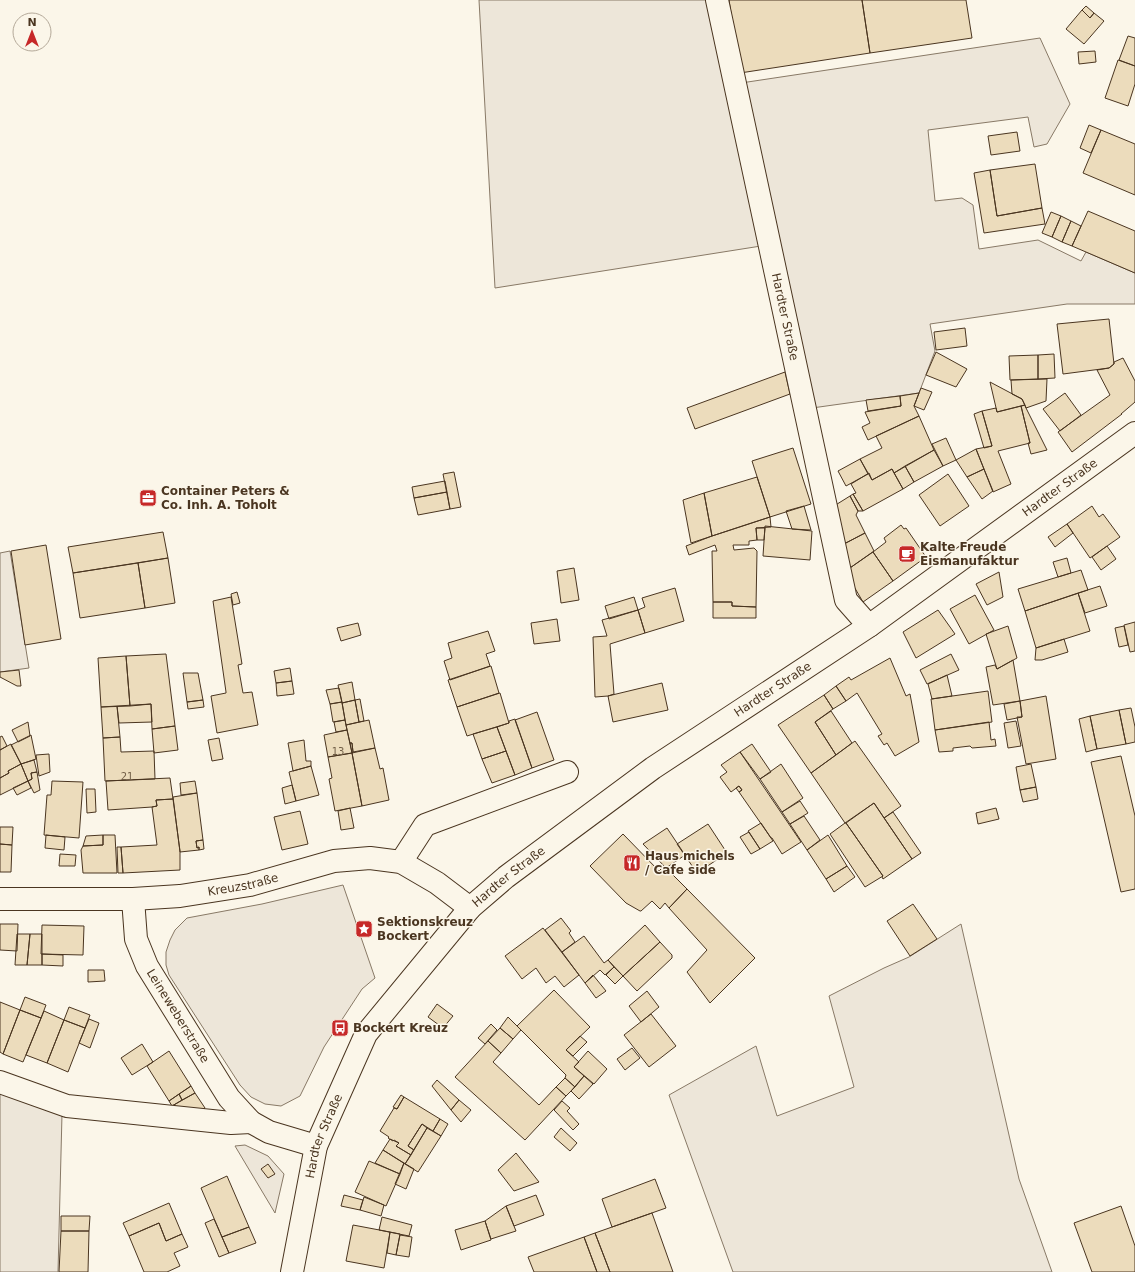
<svg xmlns="http://www.w3.org/2000/svg" width="1135" height="1272" viewBox="0 0 1135 1272" font-family="'DejaVu Sans',sans-serif">
<style>
.green{fill:#ede6d9;stroke:#887966}
.building{fill:#ecdcbc;stroke:#4a3520}
.lines{fill:none;stroke-linecap:round;stroke-linejoin:round}
.street-casing{stroke:#4a3520;stroke-width:24}
.secondary-casing{stroke:#4a3520;stroke-width:24}
.street{stroke:#fbf6e9;stroke-width:22}
.secondary{stroke:#fbf6e9;stroke-width:22}
.labels{text-anchor:middle;dominant-baseline:central;stroke-width:3;stroke-linejoin:round;paint-order:stroke}
.number-label{font-size:10px;fill:#725f47}
.street-label{font-size:12px;fill:#4a3520;stroke:#fbf6e9}
.poi-label{font-size:12px;font-weight:bold;fill:#4a3520;stroke:#fbf6e9;text-anchor:start}
</style>
<rect width="100%" height="100%" fill="#fbf6e9"/>
<path class="green" d="M 479,0 L 708,0 L 761,246 L 495,288 Z
M 1040,38 L 1070,104 L 1047,144 L 1034,147 L 1028,117 L 928,130 L 935,201 L 962,198 L 973,205 L 979,249 L 1038,240 L 1081,261 L 1086,252 L 1135,273 L 1135,304 L 1067,304 L 930,324 L 935,351 L 919,393 L 812,408 L 741,83 Z
M 10,551 L 29,668 L 0,672 L 0,553 Z
M 343,885 L 375,978 L 362,989 L 324,1047 L 300,1096 L 281,1106 L 265,1104 L 251,1097 L 240,1085 L 169,975 L 166,965 L 166,952 L 170,940 L 175,930 L 187,918 L 262,904 Z
M 961,924 L 1019,1179 L 1052,1272 L 733,1272 L 669,1095 L 756,1046 L 777,1116 L 854,1087 L 829,996 L 884,968 L 909,957 Z
M 0,1091 L 62,1114 L 58,1272 L 0,1272 Z
M 245,1145 L 268,1156 L 284,1174 L 275,1213 L 235,1146 Z"/>
<path class="building" d="M 729,0 L 862,0 L 870,53 L 740,73 Z
M 862,0 L 966,0 L 972,38 L 870,53 Z
M 1086,6 L 1094,13 L 1090,18 L 1082,10 Z
M 1082,10 L 1090,18 L 1094,13 L 1104,21 L 1084,44 L 1066,29 Z
M 1128,36 L 1135,38 L 1135,66 L 1119,60 Z
M 1095,51 L 1096,62 L 1079,64 L 1078,52 Z
M 1118,60 L 1135,66 L 1135,84 L 1128,106 L 1105,98 Z
M 1089,125 L 1101,130 L 1091,153 L 1080,148 Z
M 1101,130 L 1135,144 L 1135,195 L 1083,173 Z
M 1017,132 L 1020,151 L 991,155 L 988,136 Z
M 1035,164 L 1042,208 L 997,216 L 990,170 Z
M 990,170 L 997,216 L 1042,208 L 1045,224 L 984,233 L 974,173 Z
M 1088,211 L 1135,231 L 1135,273 L 1072,246 Z
M 1051,212 L 1061,216 L 1052,237 L 1042,233 Z
M 1061,216 L 1071,221 L 1062,242 L 1052,237 Z
M 1071,221 L 1081,226 L 1072,246 L 1062,242 Z
M 1109,319 L 1114,364 L 1109,368 L 1063,374 L 1057,324 Z
M 965,328 L 967,346 L 936,350 L 934,332 Z
M 936,352 L 967,369 L 956,387 L 926,375 Z
M 1054,354 L 1055,378 L 1038,379 L 1038,355 Z
M 1038,355 L 1038,379 L 1010,380 L 1009,356 Z
M 1123,358 L 1135,381 L 1135,402 L 1121,414 L 1122,414 L 1072,452 L 1058,432 L 1110,395 L 1097,370 L 1109,368 L 1114,364 L 1114,362 Z
M 785,372 L 790,394 L 695,429 L 687,408 Z
M 1047,379 L 1046,401 L 1026,408 L 1022,399 L 1012,394 L 1011,380 Z
M 990,382 L 1022,399 L 1025,405 L 997,412 Z
M 921,388 L 932,392 L 924,410 L 914,406 Z
M 919,393 L 914,406 L 919,416 L 868,440 L 862,427 L 870,423 L 865,412 L 901,406 L 900,396 Z
M 1065,393 L 1081,415 L 1060,431 L 1043,409 Z
M 900,396 L 901,406 L 868,411 L 866,400 Z
M 1025,405 L 1026,408 L 1047,450 L 1031,454 L 1028,443 L 1030,443 L 1021,406 Z
M 1021,406 L 1030,443 L 998,451 L 1011,484 L 993,492 L 976,449 L 992,446 L 982,411 L 996,408 L 997,412 Z
M 982,411 L 992,446 L 984,448 L 974,414 Z
M 919,416 L 934,450 L 894,473 L 892,469 L 872,480 L 860,459 L 882,448 L 876,436 Z
M 946,438 L 956,460 L 943,466 L 932,444 Z
M 793,448 L 811,504 L 770,517 L 752,461 Z
M 976,449 L 984,469 L 967,477 L 956,460 Z
M 934,450 L 943,466 L 914,482 L 905,466 Z
M 860,459 L 868,474 L 846,486 L 838,471 Z
M 905,466 L 914,482 L 903,489 L 894,473 Z
M 892,469 L 903,489 L 863,511 L 853,494 L 856,493 L 851,484 L 869,473 L 872,480 Z
M 984,469 L 993,491 L 982,499 L 967,477 Z
M 454,472 L 461,507 L 450,509 L 443,474 Z
M 948,474 L 969,506 L 940,526 L 919,495 Z
M 757,477 L 770,517 L 712,536 L 704,493 Z
M 445,481 L 447,492 L 414,498 L 412,487 Z
M 447,492 L 450,509 L 418,515 L 414,498 Z
M 704,493 L 712,536 L 691,543 L 683,500 Z
M 853,494 L 863,511 L 858,511 L 850,496 Z
M 850,496 L 858,511 L 856,515 L 865,533 L 842,545 L 834,506 Z
M 804,506 L 811,530 L 792,529 L 786,511 Z
M 1092,506 L 1099,517 L 1103,514 L 1120,537 L 1090,558 L 1067,524 Z
M 770,517 L 771,527 L 756,528 L 757,540 L 749,541 L 749,545 L 733,545 L 734,550 L 754,548 L 757,551 L 756,607 L 732,606 L 732,602 L 713,602 L 712,551 L 717,551 L 715,545 L 689,555 L 686,546 L 712,536 Z
M 1067,524 L 1073,533 L 1055,547 L 1048,537 Z
M 901,525 L 904,529 L 906,528 L 926,557 L 893,581 L 873,552 L 886,542 L 884,538 Z
M 765,526 L 812,531 L 810,560 L 763,556 Z
M 756,528 L 765,528 L 764,540 L 757,540 Z
M 163,532 L 168,558 L 73,573 L 68,547 Z
M 865,533 L 874,551 L 847,570 L 842,545 Z
M 46,545 L 61,639 L 25,645 L 11,551 Z
M 1107,546 L 1116,559 L 1101,570 L 1092,557 Z
M 873,552 L 893,581 L 863,602 L 849,578 L 847,570 Z
M 168,558 L 175,603 L 145,608 L 138,563 Z
M 1067,558 L 1071,573 L 1058,577 L 1053,562 Z
M 138,563 L 145,608 L 80,618 L 73,573 Z
M 574,568 L 579,600 L 561,603 L 557,571 Z
M 1081,570 L 1088,590 L 1025,611 L 1018,589 Z
M 999,572 L 1003,597 L 987,605 L 976,584 Z
M 1100,586 L 1107,606 L 1085,613 L 1078,593 Z
M 675,588 L 684,621 L 645,633 L 638,610 L 645,607 L 642,598 Z
M 237,592 L 240,603 L 233,605 L 231,594 Z
M 1078,593 L 1090,631 L 1036,648 L 1025,611 Z
M 975,595 L 994,630 L 969,644 L 950,609 Z
M 231,597 L 242,664 L 238,665 L 243,693 L 252,692 L 258,725 L 217,733 L 211,696 L 226,693 L 226,692 L 213,601 Z
M 634,597 L 638,610 L 609,619 L 605,606 Z
M 713,602 L 732,602 L 732,606 L 756,607 L 756,618 L 713,618 Z
M 638,610 L 645,633 L 610,644 L 614,694 L 608,696 L 595,697 L 593,637 L 607,636 L 602,620 Z
M 938,610 L 955,634 L 916,658 L 903,632 Z
M 557,619 L 560,641 L 534,644 L 531,623 Z
M 1135,622 L 1135,651 L 1130,652 L 1124,625 Z
M 358,623 L 361,635 L 341,641 L 337,628 Z
M 1008,626 L 1017,658 L 997,669 L 986,634 Z
M 1124,626 L 1128,645 L 1119,647 L 1115,628 Z
M 488,631 L 495,651 L 486,654 L 490,666 L 450,680 L 444,661 L 452,658 L 448,643 Z
M 1064,639 L 1068,652 L 1042,660 L 1035,660 L 1036,648 Z
M 166,654 L 175,726 L 152,729 L 151,704 L 130,706 L 126,656 Z
M 951,654 L 959,670 L 927,684 L 920,670 Z
M 126,656 L 130,706 L 101,707 L 98,658 Z
M 890,658 L 906,696 L 910,694 L 919,742 L 895,756 L 887,743 L 884,745 L 878,736 L 882,734 L 857,693 L 846,701 L 836,686 L 849,677 L 851,680 Z
M 1013,660 L 1020,701 L 993,705 L 986,667 L 995,665 L 997,669 Z
M 491,666 L 499,693 L 457,707 L 448,680 Z
M 290,668 L 292,681 L 276,683 L 274,671 Z
M 19,670 L 21,686 L 17,686 L 0,677 L 0,672 Z
M 183,673 L 198,673 L 203,700 L 187,702 Z
M 947,675 L 952,696 L 932,699 L 928,684 Z
M 292,681 L 294,694 L 277,696 L 276,683 Z
M 352,682 L 355,700 L 342,703 L 338,685 Z
M 662,683 L 668,710 L 613,722 L 608,696 Z
M 836,686 L 846,701 L 833,709 L 824,695 Z
M 339,688 L 342,702 L 330,704 L 326,690 Z
M 988,691 L 992,722 L 935,730 L 931,699 Z
M 500,693 L 509,723 L 467,736 L 457,707 Z
M 824,695 L 833,709 L 815,722 L 836,755 L 811,773 L 778,725 Z
M 1046,696 L 1056,759 L 1026,764 L 1017,717 L 1022,717 L 1020,701 Z
M 360,699 L 364,721 L 359,722 L 355,700 Z
M 203,700 L 204,707 L 188,709 L 187,702 Z
M 355,700 L 359,722 L 346,725 L 342,703 Z
M 1020,701 L 1022,717 L 1007,720 L 1004,704 Z
M 342,702 L 345,720 L 333,722 L 330,704 Z
M 151,704 L 152,722 L 119,723 L 117,706 Z
M 117,706 L 120,737 L 103,738 L 101,707 Z
M 1131,708 L 1135,727 L 1135,742 L 1126,744 L 1119,710 Z
M 1119,710 L 1126,744 L 1097,749 L 1090,716 Z
M 831,711 L 852,743 L 836,755 L 815,722 Z
M 537,712 L 554,760 L 532,768 L 515,720 Z
M 1090,716 L 1097,749 L 1086,752 L 1079,719 Z
M 515,719 L 532,768 L 515,775 L 497,727 L 509,723 L 509,721 Z
M 345,720 L 347,730 L 336,732 L 334,722 Z
M 369,720 L 375,748 L 353,752 L 352,743 L 350,743 L 346,725 Z
M 1016,721 L 1021,746 L 1008,748 L 1004,723 Z
M 28,722 L 30,736 L 18,742 L 12,730 Z
M 989,722 L 991,740 L 995,739 L 996,746 L 972,748 L 970,746 L 953,748 L 953,751 L 939,752 L 935,730 Z
M 175,726 L 178,750 L 154,753 L 152,729 Z
M 497,727 L 506,751 L 482,759 L 473,734 Z
M 347,730 L 352,753 L 328,757 L 324,735 Z
M 31,735 L 36,759 L 21,764 L 11,745 Z
M 2,736 L 7,746 L 0,750 L 0,737 Z
M 120,737 L 121,752 L 154,751 L 155,779 L 105,781 L 103,738 Z
M 219,738 L 223,759 L 212,761 L 208,740 Z
M 304,740 L 306,761 L 311,761 L 311,766 L 293,771 L 288,743 Z
M 855,741 L 901,806 L 884,818 L 874,803 L 845,823 L 811,773 Z
M 350,743 L 352,743 L 353,752 L 352,753 Z
M 11,744 L 21,764 L 8,771 L 9,773 L 0,778 L 0,750 Z
M 752,744 L 771,772 L 760,779 L 740,752 Z
M 375,748 L 380,769 L 383,768 L 389,800 L 362,806 L 352,753 Z
M 506,751 L 515,775 L 492,783 L 482,759 Z
M 740,752 L 801,842 L 782,854 L 772,838 L 771,838 L 739,792 L 742,790 L 739,786 L 731,792 L 720,777 L 727,772 L 721,765 Z
M 352,753 L 362,806 L 335,811 L 329,779 L 332,778 L 328,757 Z
M 49,754 L 50,772 L 39,776 L 36,755 Z
M 1121,756 L 1135,816 L 1135,889 L 1121,892 L 1091,762 Z
M 34,760 L 37,772 L 31,773 L 32,779 L 28,781 L 21,764 Z
M 21,764 L 28,781 L 0,795 L 0,778 L 9,773 L 8,771 Z
M 781,764 L 803,798 L 782,812 L 760,779 Z
M 1031,764 L 1036,787 L 1020,790 L 1016,767 Z
M 311,766 L 319,795 L 296,801 L 289,772 Z
M 37,772 L 40,790 L 34,793 L 28,781 L 32,779 L 31,773 Z
M 170,778 L 173,799 L 156,800 L 157,806 L 152,807 L 108,810 L 106,781 Z
M 28,781 L 31,788 L 17,795 L 13,788 Z
M 52,781 L 83,782 L 79,838 L 44,835 L 47,795 L 51,795 Z
M 195,781 L 197,793 L 181,795 L 180,783 Z
M 292,785 L 296,801 L 285,804 L 282,788 Z
M 739,786 L 742,790 L 739,792 L 736,788 Z
M 1036,787 L 1038,799 L 1023,802 L 1020,790 Z
M 86,789 L 95,789 L 96,812 L 87,813 Z
M 197,793 L 203,840 L 196,841 L 197,848 L 199,847 L 199,850 L 180,852 L 173,797 Z
M 173,799 L 180,851 L 180,870 L 123,873 L 121,847 L 157,845 L 152,807 L 157,806 L 156,800 Z
M 800,801 L 808,813 L 790,824 L 782,812 Z
M 874,803 L 912,859 L 883,879 L 882,877 L 883,876 L 846,823 Z
M 350,808 L 354,828 L 341,830 L 338,811 Z
M 996,808 L 999,819 L 978,824 L 976,813 Z
M 300,811 L 308,844 L 282,850 L 274,817 Z
M 893,812 L 921,853 L 912,859 L 884,818 Z
M 804,816 L 820,840 L 807,850 L 790,824 Z
M 761,823 L 773,841 L 760,849 L 748,831 Z
M 845,823 L 846,823 L 883,876 L 865,887 L 830,834 Z
M 708,824 L 727,853 L 697,873 L 677,844 Z
M 0,827 L 13,827 L 12,845 L 0,844 Z
M 667,828 L 685,855 L 666,868 L 643,844 Z
M 749,832 L 760,849 L 751,854 L 740,837 Z
M 623,834 L 659,871 L 664,866 L 687,889 L 669,908 L 665,903 L 660,909 L 652,901 L 641,911 L 640,911 L 626,903 L 590,866 Z
M 46,835 L 65,837 L 64,850 L 45,848 Z
M 103,835 L 115,835 L 117,873 L 83,873 L 81,850 L 83,846 L 103,845 Z
M 103,835 L 103,845 L 83,846 L 86,836 Z
M 828,835 L 847,866 L 826,879 L 807,850 Z
M 203,840 L 204,849 L 199,850 L 199,847 L 197,848 L 196,841 Z
M 0,844 L 12,845 L 11,872 L 0,872 Z
M 117,847 L 121,847 L 123,873 L 118,873 Z
M 60,854 L 76,855 L 75,866 L 59,866 Z
M 847,866 L 855,877 L 834,892 L 826,879 Z
M 687,889 L 755,958 L 710,1003 L 687,972 L 707,950 L 669,908 Z
M 913,904 L 937,939 L 910,956 L 887,921 Z
M 561,918 L 571,931 L 569,933 L 575,942 L 562,952 L 545,930 Z
M 0,924 L 18,924 L 17,951 L 0,950 Z
M 42,925 L 84,926 L 83,955 L 41,954 Z
M 645,925 L 660,942 L 623,976 L 608,960 Z
M 543,928 L 579,975 L 564,987 L 555,976 L 546,983 L 536,968 L 522,979 L 505,956 Z
M 17,934 L 30,934 L 27,965 L 15,965 Z
M 30,934 L 42,934 L 42,965 L 27,965 Z
M 584,936 L 604,963 L 608,960 L 614,967 L 605,975 L 600,970 L 585,983 L 562,952 Z
M 660,942 L 672,955 L 672,958 L 637,991 L 623,976 Z
M 42,954 L 63,955 L 63,966 L 42,965 Z
M 614,967 L 623,976 L 615,984 L 606,975 Z
M 88,970 L 104,970 L 105,981 L 88,982 Z
M 593,975 L 606,991 L 596,998 L 585,983 Z
M 554,990 L 590,1027 L 566,1050 L 579,1062 L 574,1067 L 584,1076 L 575,1087 L 565,1078 L 566,1075 L 517,1026 Z
M 647,991 L 659,1007 L 641,1022 L 629,1006 Z
M 25,997 L 46,1005 L 41,1018 L 20,1010 Z
M 0,1002 L 20,1010 L 3,1054 L 0,1052 Z
M 437,1004 L 453,1016 L 443,1028 L 428,1017 Z
M 69,1007 L 90,1015 L 85,1028 L 64,1020 Z
M 20,1010 L 41,1018 L 23,1062 L 3,1054 Z
M 44,1011 L 64,1020 L 47,1063 L 26,1055 Z
M 651,1014 L 676,1046 L 649,1067 L 624,1035 Z
M 508,1017 L 521,1030 L 513,1039 L 500,1028 Z
M 89,1019 L 99,1023 L 90,1048 L 79,1043 Z
M 64,1020 L 85,1028 L 68,1072 L 47,1063 Z
M 491,1024 L 497,1030 L 485,1044 L 478,1038 Z
M 500,1028 L 513,1039 L 501,1053 L 488,1041 Z
M 580,1036 L 587,1042 L 573,1056 L 566,1050 Z
M 488,1041 L 501,1053 L 493,1062 L 539,1105 L 556,1087 L 566,1096 L 525,1140 L 455,1077 Z
M 142,1044 L 153,1062 L 132,1075 L 121,1058 Z
M 632,1048 L 640,1058 L 625,1070 L 617,1059 Z
M 169,1051 L 191,1086 L 169,1101 L 147,1066 Z
M 588,1051 L 607,1069 L 594,1084 L 574,1067 Z
M 584,1076 L 593,1084 L 579,1099 L 571,1091 Z
M 565,1078 L 575,1087 L 566,1096 L 556,1087 Z
M 437,1080 L 459,1100 L 451,1110 L 432,1086 Z
M 191,1086 L 195,1093 L 182,1100 L 179,1094 Z
M 195,1093 L 205,1108 L 193,1115 L 177,1113 L 172,1106 Z
M 179,1094 L 182,1100 L 172,1106 L 169,1101 Z
M 401,1095 L 404,1097 L 397,1109 L 393,1107 Z
M 404,1097 L 440,1119 L 433,1131 L 422,1124 L 408,1146 L 414,1150 L 411,1155 L 396,1146 L 399,1143 L 394,1140 L 393,1141 L 388,1138 L 389,1137 L 380,1131 L 394,1108 L 397,1109 Z
M 459,1100 L 471,1110 L 461,1122 L 451,1110 Z
M 562,1101 L 570,1108 L 567,1111 L 579,1124 L 573,1130 L 554,1110 Z
M 440,1119 L 448,1124 L 441,1136 L 433,1131 Z
M 422,1124 L 427,1128 L 414,1150 L 408,1146 Z
M 427,1128 L 441,1136 L 418,1172 L 405,1164 Z
M 561,1128 L 577,1143 L 570,1151 L 554,1137 Z
M 390,1139 L 399,1143 L 396,1146 L 411,1155 L 405,1164 L 383,1150 Z
M 383,1150 L 404,1163 L 400,1174 L 375,1163 Z
M 516,1153 L 539,1182 L 514,1191 L 498,1170 Z
M 369,1161 L 400,1174 L 386,1206 L 355,1192 Z
M 404,1163 L 414,1169 L 406,1189 L 395,1184 Z
M 268,1164 L 275,1174 L 268,1178 L 261,1169 Z
M 227,1176 L 249,1227 L 222,1237 L 201,1188 Z
M 655,1179 L 666,1208 L 612,1227 L 602,1199 Z
M 344,1195 L 363,1200 L 360,1210 L 341,1206 Z
M 536,1195 L 544,1215 L 514,1226 L 506,1206 Z
M 364,1197 L 384,1205 L 381,1216 L 360,1210 Z
M 169,1203 L 182,1234 L 166,1241 L 159,1223 L 129,1236 L 123,1223 Z
M 506,1206 L 516,1231 L 491,1239 L 485,1221 Z
M 1121,1206 L 1135,1246 L 1135,1272 L 1092,1272 L 1074,1223 Z
M 652,1213 L 673,1272 L 610,1272 L 595,1233 Z
M 61,1216 L 90,1216 L 89,1231 L 61,1231 Z
M 382,1217 L 412,1225 L 409,1236 L 379,1230 Z
M 214,1219 L 229,1253 L 219,1257 L 205,1223 Z
M 485,1221 L 491,1240 L 461,1250 L 455,1230 Z
M 159,1223 L 166,1241 L 182,1234 L 188,1247 L 174,1253 L 180,1266 L 167,1272 L 144,1272 L 129,1236 Z
M 353,1225 L 390,1232 L 384,1268 L 346,1261 Z
M 249,1227 L 256,1243 L 229,1253 L 222,1237 Z
M 61,1231 L 89,1231 L 88,1272 L 59,1272 Z
M 390,1232 L 400,1234 L 396,1255 L 387,1253 Z
M 595,1233 L 610,1272 L 597,1272 L 584,1237 Z
M 400,1235 L 412,1237 L 409,1257 L 396,1255 Z
M 584,1237 L 597,1272 L 534,1272 L 528,1257 Z"/>
<g class="lines">
<defs>
<g id="street">
<path id="s1" d="M 717,0 L 846,600 L 869,626"/>
<path d="M 401,862 L 425,825 L 567,772"/>
<path id="s2" d="M 0,899 L 133,899 L 180,896 L 250,885 L 334,861 L 370,858 L 401,862 L 437,883 L 470,908"/>
<path id="s3" d="M 133,899 L 136,939 L 147,966 L 229,1098 L 251,1122 L 269,1132 L 316,1146"/>
<path d="M 0,1082 L 67,1106 L 231,1123 L 251,1122"/>
</g>
<g id="secondary">
<path id="s4" d="M 292,1272 L 316,1146 L 366,1034 L 470,908 L 506,877 L 653,768 L 869,626 L 1135,433"/>
</g>
</defs>
<use href="#street" class="street-casing"/>
<use href="#secondary" class="secondary-casing"/>
<use href="#street" class="street"/>
<use href="#secondary" class="secondary"/>
</g>
<defs>
<symbol id="office-square" viewBox="-11 -11 22 22"><rect x="-9" y="-9" width="18" height="18" rx="4" fill="#c62828" stroke="#fbf6e9"/><path d="M-6-3h4V-5.5h4V-3h4V5H-6ZM-1-4.5V-3h2v-1.5ZM-6 0V1H6V0Z" fill="#fff"/></symbol>
<symbol id="cafe-square" viewBox="-11 -11 22 22"><rect x="-9" y="-9" width="18" height="18" rx="4" fill="#c62828" stroke="#fbf6e9"/><path d="M-5.5-4.5H6V0H3Q3 3.5 0 3.5H-2.5Q-5.5 3.5-5.5 0ZM3-3.2v2h1.7v-2ZM-6 4.5H4V6H-6Z" fill="#fff"/></symbol>
<symbol id="restaurant-square" viewBox="-11 -11 22 22"><rect x="-9" y="-9" width="18" height="18" rx="4" fill="#c62828" stroke="#fbf6e9"/><path d="M-5-6h1v4h1v-4h1v4h1v-4h1v5L-1.5 .5V6h-2V.5L-5-1ZM5-6V6H3V1.5H1.5Q1.5-4 5-6Z" fill="#fff"/></symbol>
<symbol id="sight-square" viewBox="-11 -11 22 22"><rect x="-9" y="-9" width="18" height="18" rx="4" fill="#c62828" stroke="#fbf6e9"/><path d="M0-6L1.8-2.2L6-1.7L2.9 1.2L3.7 5.4L0 3.3L-3.7 5.4L-2.9 1.2L-6-1.7L-1.8-2.2Z" fill="#fff"/></symbol>
<symbol id="bus-square" viewBox="-11 -11 22 22"><rect x="-9" y="-9" width="18" height="18" rx="4" fill="#c62828" stroke="#fbf6e9"/><path d="M-5-6H5V4H4V6H2V4H-2V6H-4V4H-5ZM-3.5-4V0h7V-4ZM-3.5 1.2v1.5H-2V1.2ZM2 1.2v1.5H3.5V1.2Z" fill="#fff"/></symbol>
</defs>
<g fill-rule="evenodd">
<use href="#office-square" x="138" y="488" width="20" height="20"/>
<use href="#cafe-square" x="897" y="544" width="20" height="20"/>
<use href="#restaurant-square" x="622" y="853" width="20" height="20"/>
<use href="#sight-square" x="354" y="919" width="20" height="20"/>
<use href="#bus-square" x="330" y="1018" width="20" height="20"/>
</g>
<g class="labels">
<g class="number-label">
<text x="338" y="751">13</text>
<text x="127" y="776">21</text>
</g>
<g class="street-label">
<text stroke="none"><textPath href="#s1" startOffset="324">Hardter Straße</textPath></text>
<text stroke="none"><textPath href="#s4" startOffset="1139">Hardter Straße</textPath></text>
<text stroke="none"><textPath href="#s4" startOffset="788">Hardter Straße</textPath></text>
<text stroke="none"><textPath href="#s4" startOffset="464">Hardter Straße</textPath></text>
<text stroke="none"><textPath href="#s2" startOffset="244">Kreuzstraße</textPath></text>
<text stroke="none"><textPath href="#s3" startOffset="128">Leineweberstraße</textPath></text>
<text stroke="none"><textPath href="#s4" startOffset="140">Hardter Straße</textPath></text>
</g>
<g class="poi-label">
<text x="161" y="491">Container Peters &amp;<tspan x="161" dy="14">Co. Inh. A. Toholt</tspan></text>
<text x="920" y="547">Kalte Freude<tspan x="920" dy="14">Eismanufaktur</tspan></text>
<text x="645" y="856">Haus michels<tspan x="645" dy="14">/ Cafe side</tspan></text>
<text x="377" y="922">Sektionskreuz<tspan x="377" dy="14">Bockert</tspan></text>
<text x="353" y="1028">Bockert Kreuz</text>
</g>
</g>
<g transform="translate(32 32)"><circle r="19" fill="#fbf6e9" stroke="#b4a999"/>
<path d="M0-3L7 15L0 10L-7 15Z" fill="#c62828"/>
<text y="-6" font-size="11" font-weight="bold" text-anchor="middle" fill="#4a3520">N</text>
</g>
</svg>
